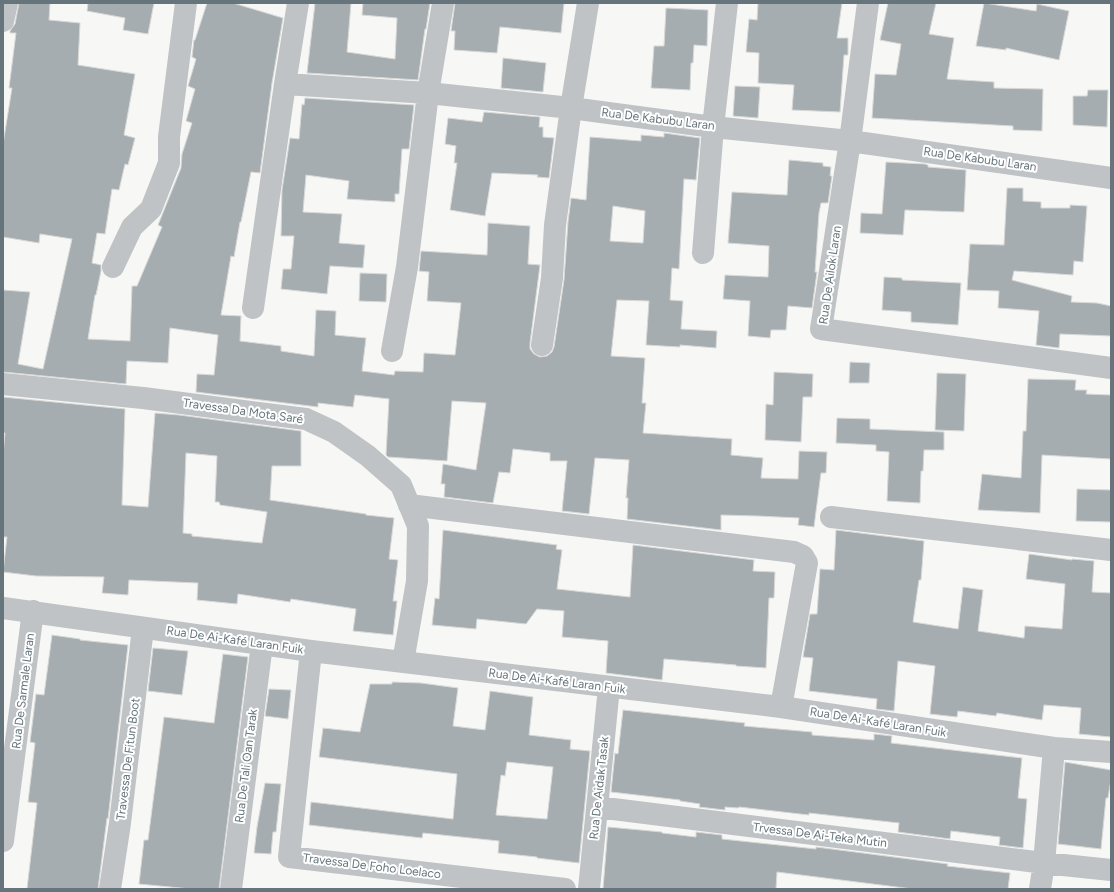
<svg xmlns="http://www.w3.org/2000/svg" width="1114" height="892" viewBox="0 0 1114 892" font-family="Figtree,sans-serif">
<style>
.building{fill:#a5adb1;stroke:#d9d9d7;fill-rule:evenodd}
.lines{fill:none;stroke-linecap:round;stroke-linejoin:round}
.minor{stroke:#bfc3c6;stroke-width:22}
.labels{text-anchor:middle;dominant-baseline:central;stroke-width:4;stroke-linejoin:round;paint-order:stroke}
.street-label{font-size:12px;fill:#66757c;stroke:#fff}
</style>
<rect width="100%" height="100%" fill="#f7f7f5"/>
<path class="building" d="M 19,3 L 50,3 L 49,20 L 80,23 L 78,65 L 135,74 L 124,135 L 135,138 L 128,165 L 125,164 L 119,190 L 112,189 L 105,234 L 97,233 L 92,263 L 101,265 L 101,271 L 96,295 L 95,295 L 88,339 L 130,341 L 132,286 L 137,286 L 162,227 L 158,225 L 181,168 L 182,154 L 192,123 L 186,121 L 195,89 L 188,86 L 196,59 L 192,57 L 194,40 L 195,40 L 207,3 L 233,3 L 283,18 L 272,83 L 260,173 L 251,172 L 241,222 L 240,222 L 234,257 L 231,256 L 221,315 L 241,316 L 240,341 L 281,346 L 281,351 L 314,356 L 316,310 L 336,311 L 335,335 L 366,338 L 362,371 L 394,375 L 395,371 L 423,372 L 424,353 L 455,355 L 461,303 L 427,301 L 429,272 L 419,271 L 421,251 L 487,255 L 488,223 L 530,226 L 528,264 L 540,265 L 530,343 L 530,349 L 534,354 L 540,357 L 547,356 L 552,352 L 554,347 L 564,280 L 568,222 L 571,198 L 586,200 L 590,137 L 641,141 L 641,135 L 664,137 L 664,133 L 700,138 L 696,180 L 684,179 L 679,269 L 672,268 L 670,300 L 683,301 L 681,329 L 717,331 L 716,348 L 680,345 L 680,347 L 646,345 L 649,301 L 617,300 L 611,356 L 645,358 L 642,403 L 646,403 L 643,433 L 732,439 L 731,455 L 763,458 L 761,478 L 798,479 L 799,451 L 827,452 L 826,473 L 821,473 L 814,527 L 798,525 L 799,518 L 758,516 L 721,515 L 721,530 L 627,519 L 628,498 L 626,498 L 629,460 L 595,458 L 589,514 L 562,511 L 567,461 L 550,461 L 550,453 L 513,449 L 510,473 L 499,472 L 493,503 L 444,497 L 445,484 L 441,484 L 443,464 L 476,470 L 486,403 L 452,401 L 447,461 L 388,457 L 386,455 L 389,399 L 355,395 L 353,407 L 318,403 L 318,407 L 196,392 L 197,374 L 214,375 L 218,335 L 170,328 L 168,363 L 127,361 L 126,384 L 3,372 L 3,290 L 30,292 L 18,364 L 43,369 L 72,239 L 40,234 L 39,243 L 3,237 L 3,144 L 12,88 L 9,88 L 16,33 L 10,33 L 10,31 L 15,24 ZM 613,206 L 645,211 L 643,243 L 610,241 Z
M 88,3 L 154,3 L 148,34 L 123,30 L 125,18 L 87,11 Z
M 315,3 L 351,3 L 347,52 L 395,59 L 397,18 L 362,15 L 363,3 L 430,3 L 426,29 L 425,29 L 418,80 L 307,73 Z
M 455,3 L 564,3 L 561,33 L 500,27 L 497,53 L 454,50 L 455,31 L 451,31 Z
M 758,3 L 842,3 L 837,38 L 848,38 L 848,55 L 844,55 L 840,112 L 792,110 L 794,85 L 758,83 L 759,53 L 746,52 L 749,19 L 757,20 Z
M 888,3 L 936,3 L 929,34 L 954,38 L 947,79 L 994,82 L 994,88 L 1043,89 L 1042,131 L 1013,130 L 1013,126 L 872,118 L 875,74 L 896,75 L 901,44 L 880,40 Z
M 984,3 L 1036,11 L 1037,4 L 1069,11 L 1059,60 L 1006,48 L 1006,50 L 976,46 Z
M 666,8 L 708,10 L 707,46 L 694,45 L 693,63 L 691,63 L 690,90 L 651,88 L 654,46 L 664,46 Z
M 503,58 L 546,63 L 543,92 L 501,88 Z
M 735,86 L 760,87 L 758,118 L 733,116 Z
M 1088,90 L 1108,90 L 1107,127 L 1073,125 L 1073,96 L 1087,96 Z
M 305,98 L 414,105 L 409,149 L 402,149 L 399,194 L 395,194 L 395,202 L 347,199 L 349,181 L 306,175 L 303,212 L 342,214 L 339,243 L 365,245 L 363,268 L 330,266 L 327,294 L 281,289 L 283,269 L 291,269 L 294,236 L 281,236 L 282,190 L 290,138 L 299,139 L 302,104 L 304,105 Z
M 484,112 L 540,117 L 539,127 L 543,127 L 543,137 L 554,138 L 549,178 L 537,177 L 538,175 L 492,173 L 485,216 L 450,210 L 457,163 L 454,163 L 456,146 L 445,144 L 448,118 L 482,122 Z
M 789,160 L 823,163 L 823,166 L 831,167 L 830,176 L 832,176 L 828,203 L 821,203 L 819,213 L 815,272 L 817,272 L 812,308 L 788,306 L 786,330 L 771,330 L 770,338 L 748,336 L 750,301 L 723,299 L 725,275 L 768,277 L 769,246 L 728,243 L 732,192 L 787,195 Z
M 886,162 L 925,164 L 928,165 L 928,167 L 966,170 L 964,212 L 905,210 L 903,235 L 860,233 L 861,213 L 882,214 Z
M 1007,188 L 1023,188 L 1023,201 L 1041,202 L 1041,208 L 1070,208 L 1070,205 L 1087,206 L 1083,262 L 1074,261 L 1073,275 L 1014,271 L 1012,280 L 1072,296 L 1071,302 L 1097,303 L 1111,306 L 1111,336 L 1060,334 L 1059,348 L 1036,345 L 1039,311 L 998,308 L 999,291 L 967,290 L 970,244 L 1004,245 Z
M 360,273 L 387,274 L 386,302 L 359,301 Z
M 884,277 L 902,278 L 902,280 L 961,283 L 958,325 L 911,322 L 911,312 L 882,310 Z
M 850,362 L 870,363 L 869,383 L 849,383 Z
M 774,372 L 813,374 L 812,397 L 803,397 L 801,442 L 765,440 L 766,404 L 773,405 Z
M 937,373 L 966,374 L 964,431 L 935,430 Z
M 1028,379 L 1076,380 L 1075,390 L 1087,390 L 1086,394 L 1111,395 L 1111,459 L 1042,455 L 1040,513 L 978,510 L 982,474 L 1021,478 L 1023,431 L 1026,431 Z
M 3,397 L 125,409 L 122,505 L 148,507 L 155,413 L 179,415 L 301,431 L 301,466 L 272,466 L 270,500 L 366,514 L 366,515 L 394,518 L 389,559 L 398,560 L 393,601 L 397,601 L 393,635 L 353,631 L 356,609 L 291,599 L 290,602 L 238,594 L 237,604 L 197,600 L 198,583 L 129,580 L 128,595 L 102,593 L 104,577 L 36,576 L 3,572 L 7,537 L 3,537 L 3,455 L 5,433 L 3,433 ZM 186,453 L 217,456 L 215,502 L 219,502 L 220,505 L 267,512 L 262,543 L 192,536 L 192,534 L 183,533 Z
M 837,418 L 870,419 L 870,429 L 944,432 L 944,450 L 924,450 L 923,471 L 921,471 L 920,503 L 887,501 L 889,452 L 876,451 L 876,445 L 836,443 Z
M 1077,489 L 1111,490 L 1111,522 L 1076,521 Z
M 443,530 L 557,545 L 556,549 L 562,550 L 557,589 L 630,597 L 633,545 L 754,560 L 753,571 L 775,572 L 774,598 L 769,598 L 766,668 L 736,666 L 736,665 L 664,659 L 662,680 L 606,673 L 608,641 L 562,637 L 564,611 L 537,609 L 526,624 L 477,619 L 476,629 L 432,625 L 435,598 L 439,599 Z
M 836,530 L 924,541 L 921,580 L 919,580 L 913,622 L 958,629 L 963,587 L 983,590 L 978,631 L 1024,638 L 1025,626 L 1062,629 L 1065,584 L 1026,579 L 1029,554 L 1072,560 L 1072,559 L 1094,561 L 1092,592 L 1111,593 L 1111,737 L 1079,734 L 1081,708 L 1044,705 L 1042,720 L 997,713 L 996,716 L 958,711 L 957,717 L 930,714 L 935,666 L 898,661 L 894,711 L 876,709 L 877,699 L 809,691 L 813,658 L 803,657 L 810,614 L 817,614 L 820,569 L 834,570 Z
M 52,635 L 80,639 L 80,640 L 128,645 L 108,819 L 107,818 L 98,889 L 27,889 L 37,803 L 28,802 L 35,743 L 30,742 L 36,694 L 44,695 Z
M 153,648 L 188,651 L 182,695 L 148,691 Z
M 223,654 L 248,657 L 219,889 L 191,889 L 139,884 L 144,840 L 148,840 L 164,717 L 214,723 Z
M 392,682 L 421,683 L 458,688 L 453,726 L 485,730 L 490,691 L 533,697 L 529,735 L 571,740 L 570,749 L 590,751 L 579,863 L 537,858 L 537,857 L 498,853 L 499,841 L 423,833 L 422,838 L 309,825 L 311,802 L 453,819 L 457,774 L 319,757 L 323,728 L 360,732 L 370,684 L 392,684 ZM 507,762 L 553,767 L 547,819 L 496,815 L 501,775 L 505,776 Z
M 269,689 L 291,690 L 288,719 L 265,716 Z
M 623,710 L 745,723 L 744,726 L 812,732 L 812,735 L 874,740 L 874,734 L 892,736 L 891,743 L 1022,758 L 1018,798 L 1027,799 L 1023,848 L 999,845 L 1000,837 L 951,831 L 950,839 L 898,832 L 899,823 L 809,813 L 809,815 L 739,807 L 738,808 L 725,807 L 725,810 L 699,807 L 700,804 L 680,801 L 680,800 L 611,792 L 615,753 L 618,754 Z
M 1065,762 L 1111,770 L 1111,779 L 1108,798 L 1106,798 L 1101,849 L 1058,844 Z
M 265,783 L 281,784 L 276,832 L 273,832 L 271,854 L 254,853 L 257,827 Z
M 608,827 L 662,832 L 662,833 L 696,837 L 696,832 L 722,835 L 722,839 L 816,849 L 816,847 L 948,864 L 947,866 L 1010,873 L 1008,889 L 913,889 L 777,872 L 776,889 L 603,889 Z"/>
<g class="lines">
<path class="minor" d="M 298,3 L 285,84 L 428,93 L 571,108 L 713,127 L 850,141 L 1111,178
M 868,3 L 850,141 L 821,329 L 1111,368
M 3,21 L 7,3
M 703,253 L 713,127 L 727,3
M 113,267 L 132,227 L 151,209 L 169,163 L 169,137 L 186,3
M 253,308 L 285,84
M 542,345 L 552,278 L 555,225 L 571,108 L 588,3
M 392,351 L 407,267 L 428,93 L 443,3
M 3,384 L 143,398 L 306,419 L 334,432 L 368,456 L 401,485 L 418,526 L 417,581 L 403,662
M 409,505 L 794,552 L 803,556 L 807,563 L 781,707
M 831,517 L 1111,550
M 3,608 L 311,651 L 781,707 L 1054,748 L 1111,752
M 311,651 L 289,857 L 565,889
M 597,807 L 1044,863 L 1111,870
M 3,841 L 33,611
M 110,889 L 120,823 L 143,628
M 231,889 L 262,644
M 589,889 L 609,687
M 1040,889 L 1044,863 L 1054,748"/>
</g>
<g class="labels">
<g class="street-label">
<text transform="translate(658 119) rotate(7)">Rua De Kabubu Laran</text>
<text transform="translate(980 159) rotate(8)">Rua De Kabubu Laran</text>
<text transform="translate(830 275) rotate(-82)">Rua De Ailok Laran</text>
<text transform="translate(243 411) rotate(8)">Travessa Da Mota Saré</text>
<text transform="translate(235 640) rotate(8)">Rua De Ai-Kafé Laran Fuik</text>
<text transform="translate(557 681) rotate(7)">Rua De Ai-Kafé Laran Fuik</text>
<text transform="translate(23 691) rotate(-83)">Rua De Sarmale Laran</text>
<text transform="translate(878 722) rotate(9)">Rua De Ai-Kafé Laran Fuik</text>
<text transform="translate(128 759) rotate(-83)">Travessa De Fitun Boot</text>
<text transform="translate(246 766) rotate(-83)">Rua De Tali Oan Tarak</text>
<text transform="translate(599 788) rotate(-84)">Rua De Aidak Tasak</text>
<text transform="translate(820 835) rotate(7)">Trvessa De Ai-Teka Mutin</text>
<text transform="translate(372 866) rotate(7)">Travessa De Foho Loelaco</text>
</g>
</g>
<rect width="1114" height="892" fill="none" stroke="#66757c" stroke-width="8"/>
</svg>
